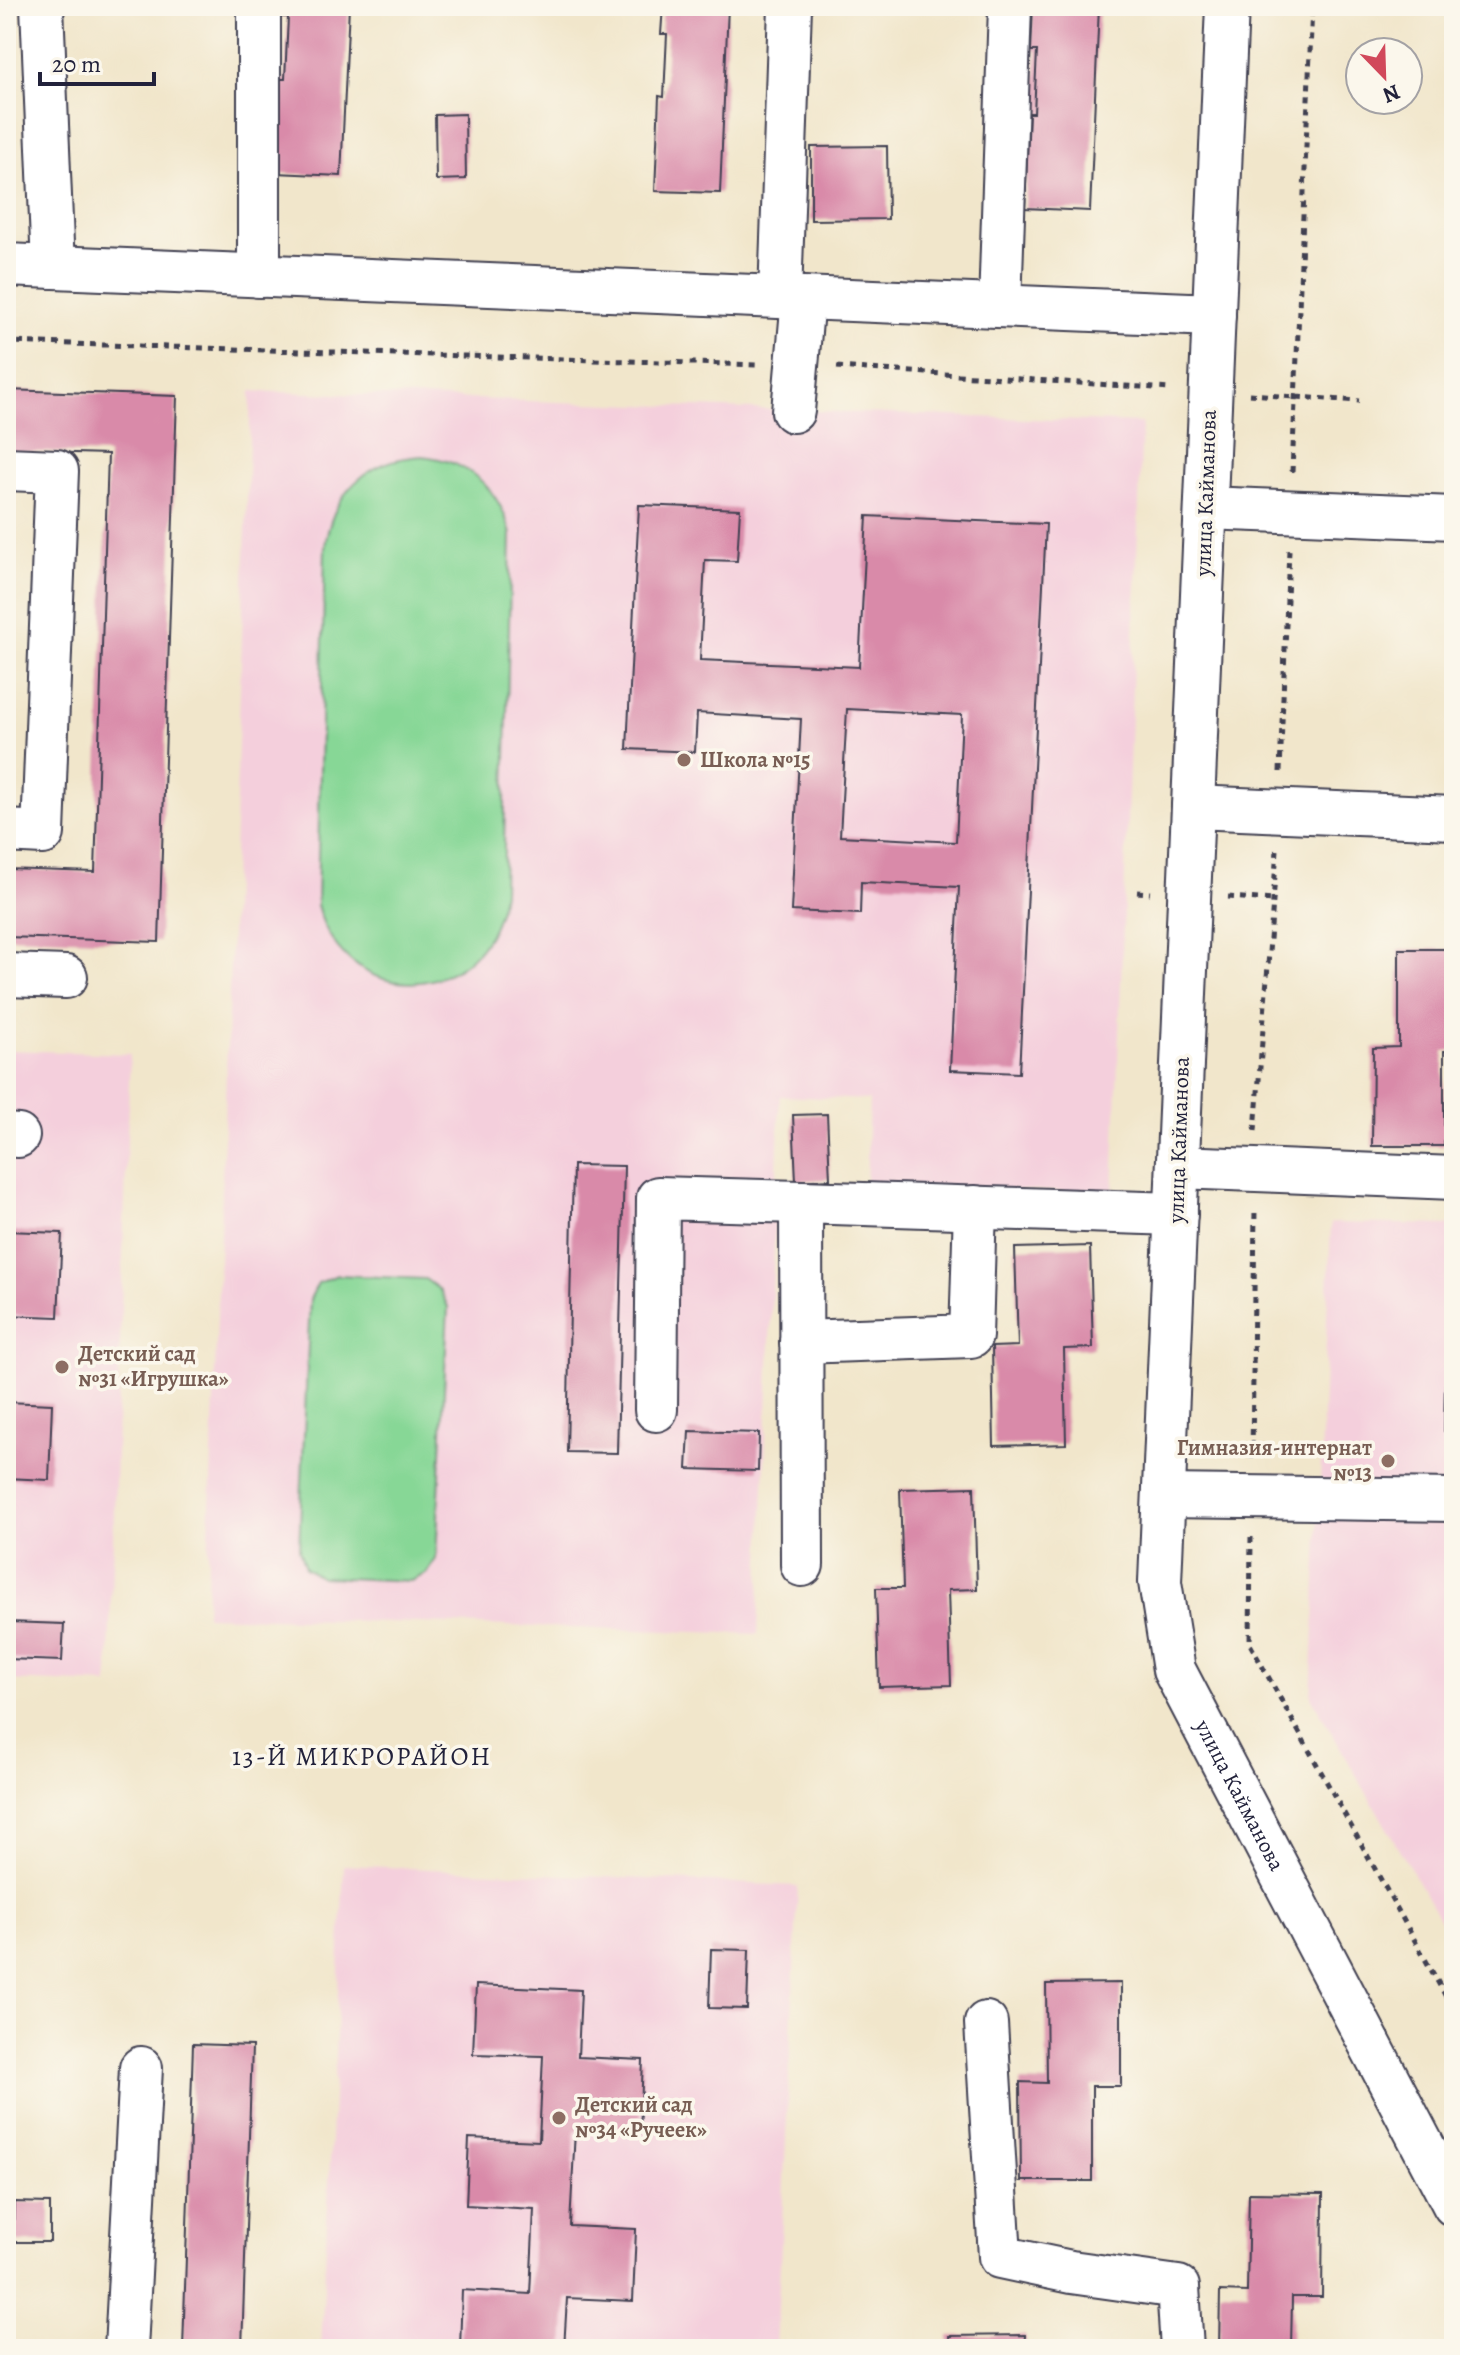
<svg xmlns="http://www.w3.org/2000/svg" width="1460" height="2355" viewBox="0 0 1460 2355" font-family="Alegreya,serif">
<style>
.built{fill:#f4cfdc}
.green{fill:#87d796;stroke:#547c68;stroke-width:2}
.building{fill:#d98aa9;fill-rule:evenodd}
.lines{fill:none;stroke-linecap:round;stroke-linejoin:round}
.minor-casing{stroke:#413f51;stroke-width:46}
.path{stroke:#413f51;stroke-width:5;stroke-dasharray:6 6;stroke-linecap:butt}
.minor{stroke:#fff;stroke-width:42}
.education-dot{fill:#8d6e63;stroke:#fbf7ec;stroke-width:3}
.labels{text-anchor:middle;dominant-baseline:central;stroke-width:7;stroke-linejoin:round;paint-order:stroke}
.street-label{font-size:22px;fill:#22223b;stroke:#fbf7ec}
.education-label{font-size:22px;font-weight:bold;fill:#785e54;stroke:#fbf7ec;text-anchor:start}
.quarter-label{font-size:26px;letter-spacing:2px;fill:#22223b;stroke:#fbf7ec}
</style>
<rect width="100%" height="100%" fill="#fbf7ec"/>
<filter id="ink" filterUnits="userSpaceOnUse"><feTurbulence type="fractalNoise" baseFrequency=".0125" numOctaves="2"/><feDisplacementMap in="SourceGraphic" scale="16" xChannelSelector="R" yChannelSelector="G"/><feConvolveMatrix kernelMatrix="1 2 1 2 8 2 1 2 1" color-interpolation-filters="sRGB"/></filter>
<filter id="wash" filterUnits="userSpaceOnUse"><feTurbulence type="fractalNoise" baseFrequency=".006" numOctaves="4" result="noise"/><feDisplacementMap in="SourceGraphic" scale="32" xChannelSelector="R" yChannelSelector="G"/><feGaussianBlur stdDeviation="1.8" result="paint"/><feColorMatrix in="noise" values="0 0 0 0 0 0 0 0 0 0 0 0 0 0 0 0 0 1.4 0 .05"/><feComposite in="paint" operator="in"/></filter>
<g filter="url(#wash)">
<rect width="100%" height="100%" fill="#f1e6cb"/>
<path class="built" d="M 251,391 L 1142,423 L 1113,1193 L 866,1185 L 869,1100 L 780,1096 L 758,1634 L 206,1616 Z
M 6,1050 L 130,1054 L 108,1684 L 6,1680 Z
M 1331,1223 L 1454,1225 L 1454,1944 L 1311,1697 Z
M 344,1865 L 798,1886 L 776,2349 L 321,2349 Z"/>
<path class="green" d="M 422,456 C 469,461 499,488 511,534 L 503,892 C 488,1006 347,1015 317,905 L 325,547 C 332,493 367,459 422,456 Z
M 337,1275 L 425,1279 L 440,1290 L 448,1307 L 436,1559 L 426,1574 L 411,1581 L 321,1577 L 305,1568 L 299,1549 L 310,1299 L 318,1283 Z"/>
<g id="blocks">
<path class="building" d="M 283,6 L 349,6 L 341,176 L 276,173 L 280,79 L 285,79 L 288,17 L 282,17 Z
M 663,6 L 728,6 L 720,193 L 655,191 L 659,96 L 664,97 L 667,34 L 661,34 Z
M 1033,6 L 1099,6 L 1090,211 L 1025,208 L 1029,113 L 1034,113 L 1037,51 L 1031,51 Z
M 465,114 L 466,179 L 436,180 L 435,115 Z
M 887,146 L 888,219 L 811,220 L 811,147 Z
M 6,390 L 177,396 L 159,942 L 6,937 L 6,869 L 95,872 L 108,454 L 6,451 Z
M 639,505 L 740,509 L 737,561 L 705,560 L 700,660 L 859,667 L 867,516 L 1046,524 L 1019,1073 L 950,1070 L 959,887 L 861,882 L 860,914 L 791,911 L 801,719 L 697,713 L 695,752 L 627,749 ZM 847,709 L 962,715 L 956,842 L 840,836 Z
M 1399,949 L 1454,949 L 1454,1051 L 1444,1051 L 1444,1146 L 1372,1146 L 1373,1048 L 1399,1047 Z
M 827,1114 L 830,1179 L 796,1181 L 793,1115 Z
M 573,1165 L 624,1166 L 617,1453 L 567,1452 Z
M 6,1231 L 62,1233 L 58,1317 L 6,1315 Z
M 1090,1246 L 1093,1348 L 1064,1349 L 1066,1444 L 994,1446 L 992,1347 L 1018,1346 L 1015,1248 Z
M 1445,1383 L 1454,1383 L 1454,1431 L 1444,1431 Z
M 6,1402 L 52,1404 L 49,1480 L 6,1478 Z
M 689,1431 L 759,1433 L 758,1471 L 687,1469 Z
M 974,1487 L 977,1589 L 948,1590 L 951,1685 L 879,1687 L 876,1588 L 903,1588 L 900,1489 Z
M 8,1622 L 64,1624 L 62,1661 L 6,1659 Z
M 1452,1691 L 1454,1691 L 1454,1761 L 1448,1760 Z
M 711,1949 L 749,1950 L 747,2009 L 709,2008 Z
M 1121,1983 L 1121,2086 L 1092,2086 L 1092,2181 L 1021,2181 L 1020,2082 L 1047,2083 L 1046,1984 Z
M 476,1985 L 581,1990 L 578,2057 L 643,2060 L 640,2133 L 575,2130 L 570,2226 L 636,2229 L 633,2301 L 567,2298 L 564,2349 L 460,2349 L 462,2290 L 530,2294 L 534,2209 L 466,2205 L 469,2138 L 539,2141 L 543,2056 L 473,2054 Z
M 193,2044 L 252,2046 L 242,2349 L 183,2349 Z
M 1249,2193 L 1323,2194 L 1322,2297 L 1292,2297 L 1291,2349 L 1219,2349 L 1220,2291 L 1247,2292 Z
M 14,2202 L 50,2203 L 50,2242 L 13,2242 Z
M 1025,2335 L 1025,2349 L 950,2349 L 949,2336 Z"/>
</g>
</g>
<g filter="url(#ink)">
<use href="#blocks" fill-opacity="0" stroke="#413f51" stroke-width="2"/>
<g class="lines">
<defs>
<g id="minor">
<path d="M 42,6 L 53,267"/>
<path d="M 259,6 L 259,276"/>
<path id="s1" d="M 1227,6 L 1160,1582 L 1174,1670 L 1454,2205"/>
<path d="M 6,265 L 1214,315"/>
<path d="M 780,297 L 790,6"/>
<path d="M 1000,306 L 1010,6"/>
<path d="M 793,411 L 803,298"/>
<path d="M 6,469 L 57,471 L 43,833 L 6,831"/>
<path d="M 1206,508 L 1454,518"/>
<path d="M 1193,807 L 1454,818"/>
<path d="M 6,975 L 66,977"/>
<path d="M 6,1135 L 18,1136"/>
<path d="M 1178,1167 L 1454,1178"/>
<path d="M 801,1342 L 971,1336 L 975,1207"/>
<path d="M 656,1410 L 658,1198 L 801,1202"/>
<path d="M 1164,1496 L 1454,1500"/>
<path d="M 802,1565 L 801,1202 L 1176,1214"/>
<path d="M 986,2023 L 1000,2257 L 1071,2272 L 1178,2287 L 1182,2349"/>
<path d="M 126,2349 L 141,2068"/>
</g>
</defs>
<use href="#minor" class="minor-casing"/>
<path class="path" d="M 6,342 L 759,365
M 837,367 L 1171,389
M 1249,394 L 1359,401
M 1292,472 L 1312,6
M 1280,772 L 1289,550
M 1137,892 L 1150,893
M 1228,897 L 1275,900
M 1255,1131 L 1277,850
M 1252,1459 L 1255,1209
M 1251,1537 L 1250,1644 L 1454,2011"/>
<use href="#minor" class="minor"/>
</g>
</g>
<g class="education-dot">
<circle cx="684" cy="760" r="8"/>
<circle cx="62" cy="1367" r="8"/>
<circle cx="1388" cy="1461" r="8"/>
<circle cx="559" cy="2118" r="8"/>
</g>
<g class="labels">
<g class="street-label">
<text transform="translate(1206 493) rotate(-88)">улица Кайманова</text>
<text transform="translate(1179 1140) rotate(-88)">улица Кайманова</text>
<text stroke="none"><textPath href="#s1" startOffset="1808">улица Кайманова</textPath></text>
</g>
<g class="education-label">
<text x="700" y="760">Школа №15</text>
<text x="78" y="1354">Детский сад<tspan x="78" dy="25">№31 «Игрушка»</tspan></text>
<text x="1372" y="1448" text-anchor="end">Гимназия-интернат<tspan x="1372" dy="25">№13</tspan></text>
<text x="575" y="2105">Детский сад<tspan x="575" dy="25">№34 «Ручеек»</tspan></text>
</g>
<g class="quarter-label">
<text x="362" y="1756">13-Й МИКРОРАЙОН</text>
</g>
</g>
<rect width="1460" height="2355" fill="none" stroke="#fbf7ec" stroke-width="32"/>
<g transform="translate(1384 76) rotate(157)"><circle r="38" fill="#fbf7ec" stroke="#a4a2a5" stroke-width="2"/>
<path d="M0-6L14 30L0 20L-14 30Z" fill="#d1495b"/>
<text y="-12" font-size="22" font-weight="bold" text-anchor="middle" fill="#22223b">N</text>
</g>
<path d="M40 72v12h114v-12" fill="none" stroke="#22223b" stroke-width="4"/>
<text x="52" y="72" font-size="24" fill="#22223b" stroke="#fbf7ec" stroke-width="6" paint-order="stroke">20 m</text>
</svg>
